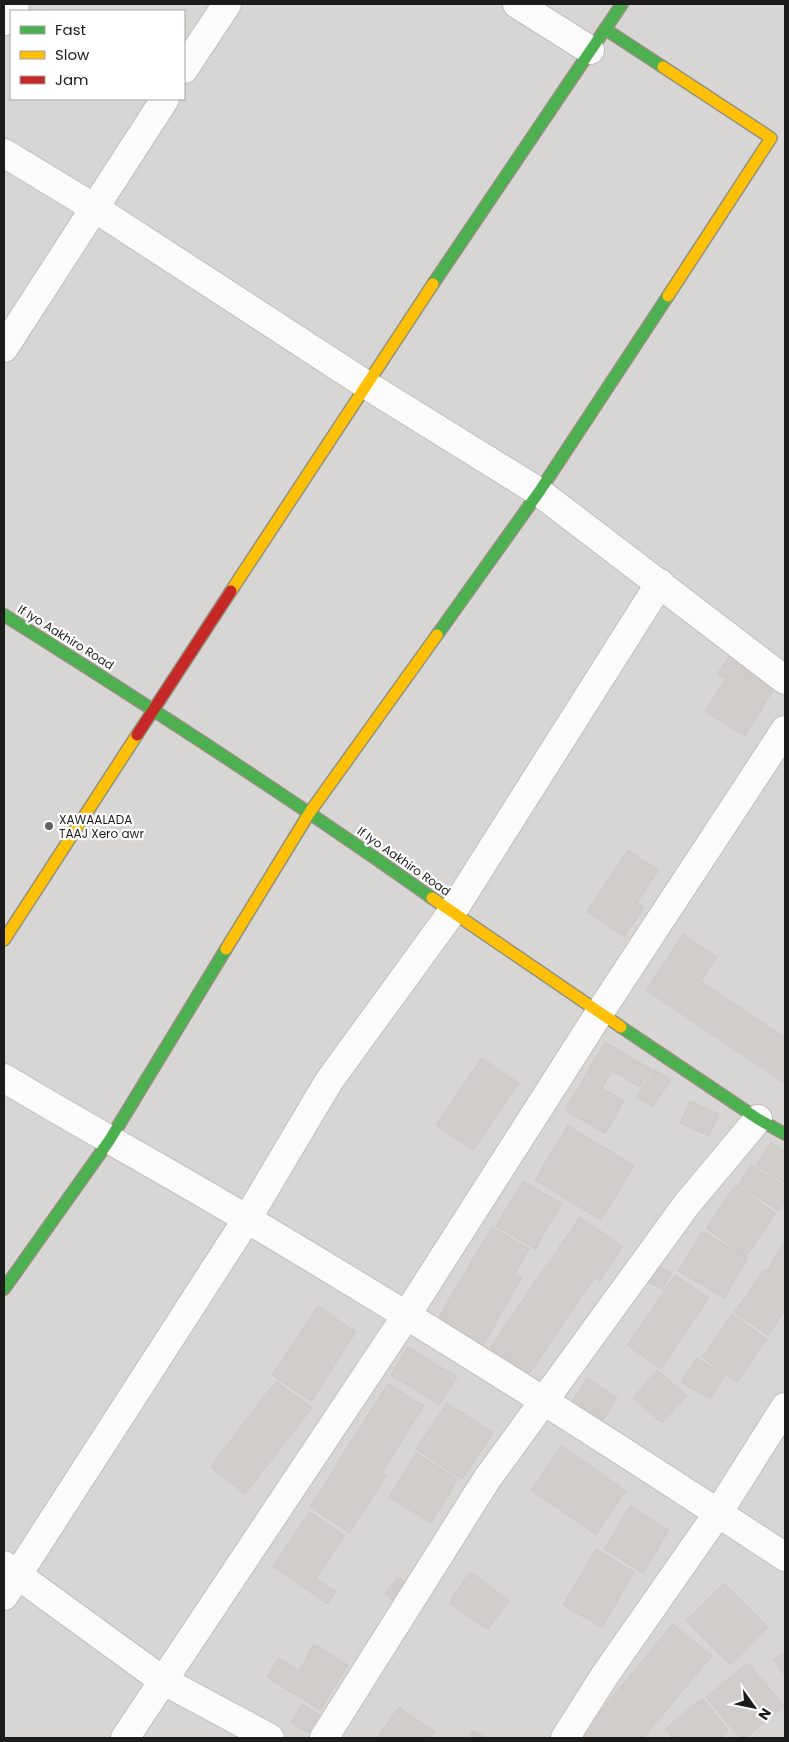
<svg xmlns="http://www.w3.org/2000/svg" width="789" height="1742" viewBox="0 0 789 1742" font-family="Poppins,sans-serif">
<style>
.residential{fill:#d8d6d5;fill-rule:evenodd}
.building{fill:#d0ccca;stroke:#ccc8c4}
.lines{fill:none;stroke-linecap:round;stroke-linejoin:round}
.street-casing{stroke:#c0bfbe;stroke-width:30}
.fast-casing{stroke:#92917c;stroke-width:14}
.slow-casing{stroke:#92917c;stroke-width:14}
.jam-casing{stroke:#92917c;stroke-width:14}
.street{stroke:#fcfbfb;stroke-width:28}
.fast{stroke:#4caf50;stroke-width:11}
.slow{stroke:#ffc107;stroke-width:11}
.jam{stroke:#c62828;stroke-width:11}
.poi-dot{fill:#636261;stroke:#fff;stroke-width:2}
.labels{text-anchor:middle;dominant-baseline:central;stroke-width:4.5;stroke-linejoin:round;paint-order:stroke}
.street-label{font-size:12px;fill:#1b1b1b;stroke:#fff}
.poi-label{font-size:12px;fill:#1b1b1b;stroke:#fff;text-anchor:start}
</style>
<rect width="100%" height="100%" fill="#e9e6e3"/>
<path class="residential" d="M 4,4 L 785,4 L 785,1738 L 4,1738 ZM 11,11 L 184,11 L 184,99 L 11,99 Z"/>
<path class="building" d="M 731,653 L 778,682 L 745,736 L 705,712 L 726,679 L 717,674 Z
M 628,850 L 659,870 L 637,903 L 644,908 L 624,937 L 587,912 Z
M 683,934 L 717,957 L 701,981 L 785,1037 L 785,1083 L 646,990 Z
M 605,1042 L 651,1069 L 640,1087 L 612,1071 L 602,1088 L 624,1101 L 605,1134 L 565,1110 Z
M 482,1058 L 519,1083 L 473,1150 L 436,1125 Z
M 654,1069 L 671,1080 L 653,1107 L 637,1097 Z
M 690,1101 L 719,1114 L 709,1136 L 680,1123 Z
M 568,1125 L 634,1166 L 601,1220 L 535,1180 Z
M 771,1142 L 785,1151 L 785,1183 L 756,1165 Z
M 751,1165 L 785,1186 L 785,1201 L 779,1211 L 739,1185 Z
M 523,1181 L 562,1204 L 535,1249 L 496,1226 Z
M 736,1185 L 776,1214 L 746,1256 L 706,1228 Z
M 580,1217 L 623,1246 L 600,1281 L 556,1251 Z
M 492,1227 L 529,1249 L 515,1274 L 522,1278 L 483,1345 L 438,1318 Z
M 702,1231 L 748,1258 L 724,1298 L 678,1271 Z
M 785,1240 L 785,1280 L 768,1270 Z
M 555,1253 L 594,1279 L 526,1378 L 488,1351 Z
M 657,1265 L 671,1273 L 663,1289 L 648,1282 Z
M 765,1269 L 785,1283 L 785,1310 L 768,1335 L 734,1312 Z
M 675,1275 L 709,1298 L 661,1369 L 627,1345 Z
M 318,1306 L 356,1332 L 311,1401 L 272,1375 Z
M 732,1314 L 767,1339 L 737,1382 L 702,1357 Z
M 408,1347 L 457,1377 L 439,1405 L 391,1375 Z
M 696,1358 L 725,1375 L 710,1399 L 681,1382 Z
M 657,1370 L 687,1395 L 662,1423 L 633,1398 Z
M 587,1378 L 617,1398 L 602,1421 L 572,1401 Z
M 276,1381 L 312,1408 L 245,1494 L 210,1467 Z
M 388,1383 L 424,1406 L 381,1473 L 386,1476 L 350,1533 L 310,1507 Z
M 447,1403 L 493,1433 L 462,1479 L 416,1449 Z
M 562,1446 L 626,1491 L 596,1535 L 531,1490 Z
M 416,1453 L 458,1479 L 431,1523 L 389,1497 Z
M 630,1506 L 669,1530 L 643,1573 L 604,1549 Z
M 310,1512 L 345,1536 L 316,1578 L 336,1592 L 327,1604 L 273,1566 Z
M 596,1549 L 634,1572 L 602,1628 L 563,1605 Z
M 470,1572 L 509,1600 L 488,1630 L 449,1603 Z
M 398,1577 L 410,1585 L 397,1604 L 385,1594 Z
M 724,1583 L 768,1627 L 731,1665 L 686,1621 Z
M 673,1624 L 712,1656 L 643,1738 L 581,1738 L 579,1737 Z
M 314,1644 L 348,1665 L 320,1710 L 267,1677 L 279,1658 L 299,1671 Z
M 785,1652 L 785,1676 L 774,1660 Z
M 748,1663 L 784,1706 L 746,1738 L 740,1738 L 706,1697 Z
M 702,1698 L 728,1730 L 719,1738 L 673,1738 L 665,1729 Z
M 302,1704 L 320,1715 L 308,1733 L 291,1722 Z
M 399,1707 L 435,1732 L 431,1738 L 377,1738 Z
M 474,1730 L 486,1738 L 468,1738 Z"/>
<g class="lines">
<defs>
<path id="street" d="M 517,4 L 590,50
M 4,21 L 15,4
M 184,69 L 227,4
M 4,153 L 93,207 L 365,384 L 539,492 L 785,680
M 4,348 L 165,99
M 4,1078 C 80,1124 158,1166 235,1212 C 421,1322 605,1438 785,1557
M 4,1565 L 162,1680 L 270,1738
M 4,1596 L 247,1219 L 329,1081 L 452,912 L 660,583
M 125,1738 L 406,1316 L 600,1012 L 785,730
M 324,1738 L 487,1479 L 687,1204 L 758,1119
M 565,1738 L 605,1675 L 718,1513 L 785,1407"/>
<path id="fast" d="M 605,29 L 663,67
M 433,284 L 622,4
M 4,615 C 149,706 292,799 432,898
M 437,635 L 539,492 L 668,296
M 621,1027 L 758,1119 L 785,1134
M 4,1289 L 109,1141 L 226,949"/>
<path id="slow" d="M 663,67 L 771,138 L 668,296
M 231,591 L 433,284
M 432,898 L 621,1027
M 4,940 L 137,735
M 226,949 L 310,812 L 437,635"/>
<path id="jam" d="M 137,735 L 231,591"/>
</defs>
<use href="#street" class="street-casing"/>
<use href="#fast" class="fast-casing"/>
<use href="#slow" class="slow-casing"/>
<use href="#jam" class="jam-casing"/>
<use href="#street" class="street"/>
<use href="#fast" class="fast"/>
<use href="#slow" class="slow"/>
<use href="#jam" class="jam"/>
</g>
<circle class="poi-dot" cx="49" cy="826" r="5"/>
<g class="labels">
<g class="street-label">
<text transform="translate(66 637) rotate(32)">If Iyo Aakhiro Road</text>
<text transform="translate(404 861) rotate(35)">If Iyo Aakhiro Road</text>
</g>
<g class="poi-label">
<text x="59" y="819">XAWAALADA<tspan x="59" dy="14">TAAJ Xero awr</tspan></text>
</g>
</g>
<rect width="789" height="1742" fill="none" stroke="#1b1b1b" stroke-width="10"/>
<rect x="10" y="10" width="175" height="90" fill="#ffffff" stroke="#a4a4a4"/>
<rect x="20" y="26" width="25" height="8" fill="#4caf50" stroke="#a4a4a4"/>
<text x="55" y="35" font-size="15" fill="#1b1b1b">Fast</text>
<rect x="20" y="51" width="25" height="8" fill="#ffc107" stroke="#a4a4a4"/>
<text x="55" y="60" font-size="15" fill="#1b1b1b">Slow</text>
<rect x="20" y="76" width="25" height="8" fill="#c62828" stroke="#a4a4a4"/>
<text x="55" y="85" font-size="15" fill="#1b1b1b">Jam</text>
<g transform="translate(754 1707) rotate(123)" stroke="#ffffff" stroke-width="4" paint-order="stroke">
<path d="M0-4L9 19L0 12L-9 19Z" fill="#1b1b1b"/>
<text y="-8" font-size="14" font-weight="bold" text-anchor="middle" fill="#1b1b1b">N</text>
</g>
</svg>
